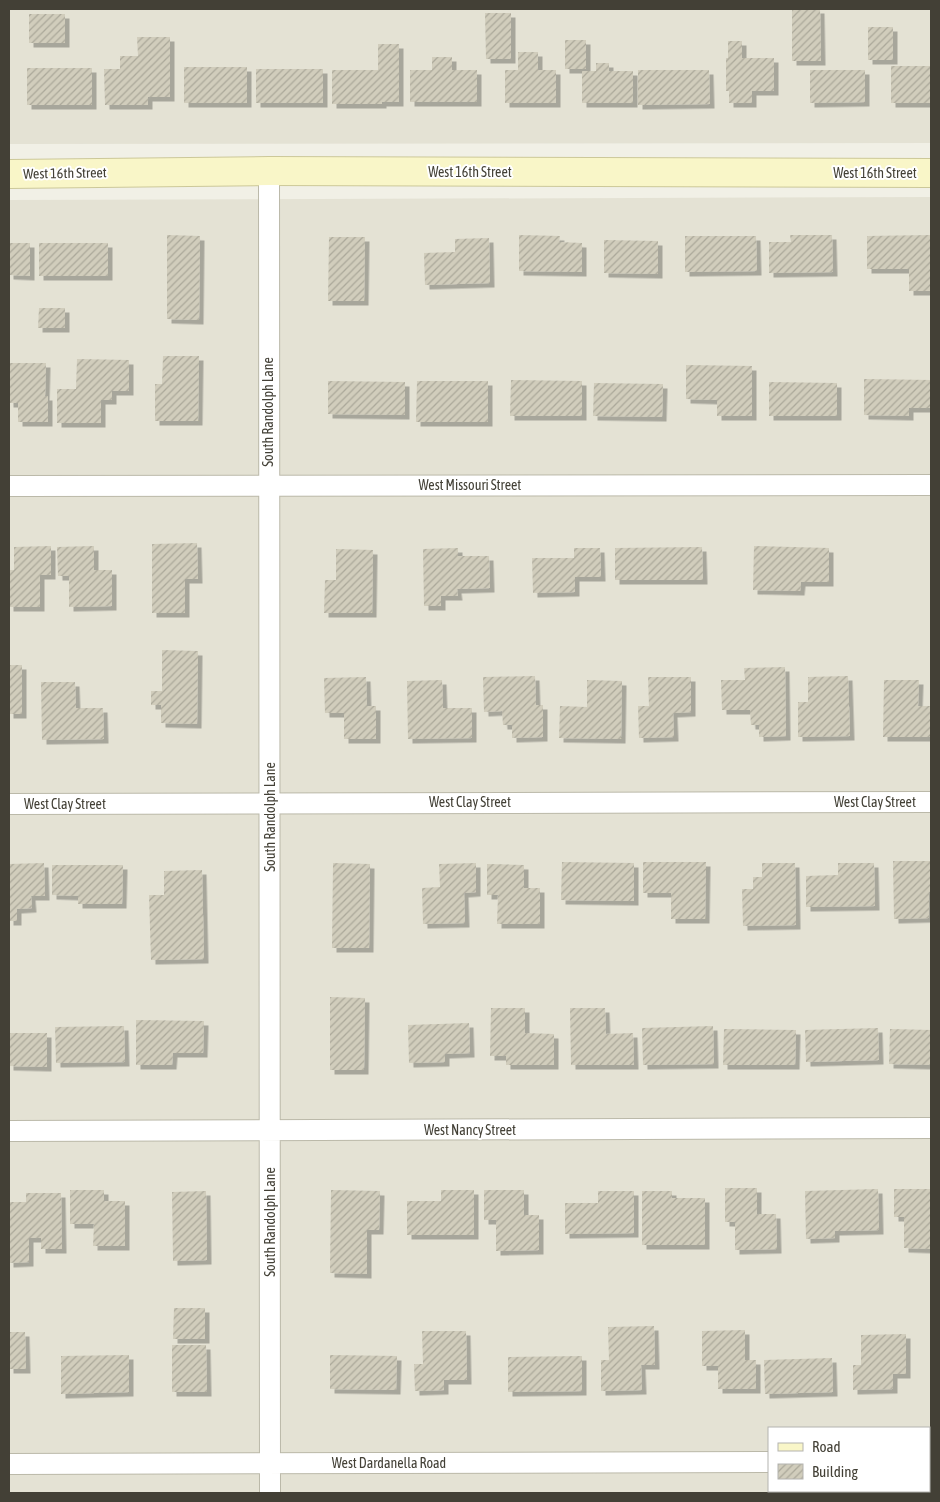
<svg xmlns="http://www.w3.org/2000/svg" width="940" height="1502" viewBox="0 0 940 1502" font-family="'Asap Condensed',sans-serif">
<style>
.residential{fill:#e4e2d4;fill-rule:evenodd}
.building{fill:url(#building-hatch);filter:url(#shadow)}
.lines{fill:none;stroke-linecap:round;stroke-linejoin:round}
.street-casing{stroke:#bbb9a9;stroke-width:22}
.secondary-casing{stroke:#ccc899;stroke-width:30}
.street{stroke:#fff;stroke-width:20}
.secondary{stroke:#f9f6c8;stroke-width:28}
.labels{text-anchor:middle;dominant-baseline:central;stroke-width:4;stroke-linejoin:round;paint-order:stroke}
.street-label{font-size:14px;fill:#434036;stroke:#fff}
</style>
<defs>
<pattern id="building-hatch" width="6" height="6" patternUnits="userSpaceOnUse" patternTransform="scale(1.25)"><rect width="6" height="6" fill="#d1cdbc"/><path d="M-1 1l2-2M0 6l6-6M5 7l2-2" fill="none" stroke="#aba89a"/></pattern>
<filter id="shadow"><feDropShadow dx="4.5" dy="4.5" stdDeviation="0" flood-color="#0004"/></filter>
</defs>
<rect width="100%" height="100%" fill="#f1f0e6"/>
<path class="residential" d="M 9,9 L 931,9 L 931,143 L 9,144 Z
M 931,197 L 931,1493 L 9,1493 L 9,200 ZM 769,1428 L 929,1428 L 929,1491 L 769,1491 Z"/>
<path class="building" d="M 792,9 L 820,9 L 821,61 L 792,61 Z
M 485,13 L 511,13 L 511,59 L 486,59 Z
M 29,14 L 65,14 L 65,43 L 29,43 Z
M 868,27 L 893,27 L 893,60 L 868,60 Z
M 137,37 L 170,37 L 170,97 L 148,97 L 148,105 L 105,105 L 104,69 L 120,69 L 120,56 L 138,56 Z
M 565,40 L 586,40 L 586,69 L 565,69 Z
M 728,41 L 742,41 L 742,58 L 774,58 L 774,91 L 752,91 L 752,103 L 729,103 L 729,91 L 726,91 L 726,58 L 728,58 Z
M 378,44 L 399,44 L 399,102 L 382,102 L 382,104 L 332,104 L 332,70 L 378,70 Z
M 518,52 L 538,52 L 538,70 L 556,70 L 556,103 L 505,103 L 505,70 L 518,70 Z
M 432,57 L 452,57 L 452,70 L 477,70 L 477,102 L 410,102 L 410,70 L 432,70 Z
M 596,63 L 609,63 L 609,71 L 633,71 L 633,103 L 582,103 L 582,71 L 596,71 Z
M 891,66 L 931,66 L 931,103 L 891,103 Z
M 184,67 L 247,67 L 247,103 L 184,103 Z
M 27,68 L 92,68 L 92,105 L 27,105 Z
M 256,69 L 323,69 L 323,103 L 256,103 Z
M 638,70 L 709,70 L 710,104 L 638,105 Z
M 810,70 L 865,70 L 865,102 L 810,103 Z
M 167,235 L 200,236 L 199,320 L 167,319 Z
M 519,235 L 560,236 L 559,242 L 582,243 L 582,272 L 519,271 Z
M 790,235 L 832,235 L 833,272 L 769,273 L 769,242 L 791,242 Z
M 931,235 L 931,291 L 909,291 L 909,269 L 867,269 L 867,236 Z
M 685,236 L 756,236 L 757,271 L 685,272 Z
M 329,237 L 365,237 L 364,301 L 328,301 Z
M 489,238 L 490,283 L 425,285 L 424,253 L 455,252 L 455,239 Z
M 604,240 L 658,241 L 658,274 L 604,273 Z
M 9,243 L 30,243 L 30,276 L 9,275 Z
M 39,243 L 108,243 L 108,276 L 39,276 Z
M 39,308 L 65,308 L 65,328 L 38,328 Z
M 163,356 L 199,356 L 198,421 L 155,421 L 155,384 L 162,384 Z
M 77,359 L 129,360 L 129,391 L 112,391 L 112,400 L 101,400 L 101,423 L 57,423 L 57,389 L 76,389 Z
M 9,363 L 46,363 L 45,396 L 48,396 L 48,422 L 18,422 L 18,403 L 9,403 Z
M 686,365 L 752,366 L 752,416 L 717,416 L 717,400 L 686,399 Z
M 864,379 L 931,380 L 931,408 L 909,408 L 909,416 L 864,415 Z
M 511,380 L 582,381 L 582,416 L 510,416 Z
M 328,381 L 405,382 L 405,415 L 328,414 Z
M 417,381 L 488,381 L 488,422 L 416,422 Z
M 769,382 L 837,383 L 837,416 L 769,416 Z
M 594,383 L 663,384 L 662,417 L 593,416 Z
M 197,543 L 198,579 L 185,579 L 185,613 L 152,613 L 152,544 Z
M 51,546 L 51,575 L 40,575 L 40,607 L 9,607 L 9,570 L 14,570 L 14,547 Z
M 94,546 L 94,570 L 112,570 L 112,606 L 69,607 L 69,576 L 58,576 L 57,547 Z
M 754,546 L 829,548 L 829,582 L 801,582 L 800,591 L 753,590 Z
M 702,547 L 703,580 L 615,580 L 615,548 Z
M 458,548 L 458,556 L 489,556 L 490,588 L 457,589 L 458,596 L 441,596 L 441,606 L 424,606 L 423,549 Z
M 574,548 L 600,548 L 601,577 L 575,577 L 575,592 L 533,593 L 532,558 L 574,558 Z
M 336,549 L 373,550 L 372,613 L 324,613 L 325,580 L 336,580 Z
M 162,650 L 198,651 L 197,724 L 161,723 L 161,705 L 151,705 L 151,691 L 162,691 Z
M 9,665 L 22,665 L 22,714 L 9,714 Z
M 785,667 L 786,736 L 759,737 L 759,725 L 751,725 L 750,710 L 722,710 L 721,680 L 745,680 L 744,668 Z
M 535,676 L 536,705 L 543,705 L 543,737 L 512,738 L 512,725 L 503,725 L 502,711 L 484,712 L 483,677 Z
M 848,676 L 850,736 L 798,737 L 798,702 L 808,702 L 808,677 Z
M 366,677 L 367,706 L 376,706 L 376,739 L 344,739 L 344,713 L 325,713 L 324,678 Z
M 648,677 L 691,677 L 691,712 L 673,713 L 674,737 L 639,738 L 638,706 L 649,706 Z
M 442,680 L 443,708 L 472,708 L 472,738 L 408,739 L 407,681 Z
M 587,680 L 622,681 L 621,739 L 559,738 L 560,706 L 587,707 Z
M 884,680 L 919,680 L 918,706 L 931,706 L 931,737 L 883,737 Z
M 41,682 L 75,682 L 76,708 L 103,708 L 104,739 L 42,740 Z
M 893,861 L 931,861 L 931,892 L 929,892 L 929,918 L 894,919 Z
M 562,862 L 634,863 L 634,901 L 561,900 Z
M 643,862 L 706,862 L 705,919 L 671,919 L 671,893 L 643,893 Z
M 44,863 L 45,896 L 31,896 L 32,908 L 17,909 L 17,921 L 9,921 L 9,864 Z
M 333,863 L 370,864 L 369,948 L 332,948 Z
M 476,863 L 476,892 L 464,893 L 465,923 L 423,924 L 422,888 L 440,887 L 439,864 Z
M 762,863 L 795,863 L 796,925 L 743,926 L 742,889 L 753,889 L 753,877 L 762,877 Z
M 838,863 L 874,863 L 875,906 L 806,907 L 806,876 L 838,875 Z
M 487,864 L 524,865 L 524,888 L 540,888 L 540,924 L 497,924 L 498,895 L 487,895 Z
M 52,865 L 123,865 L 122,904 L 78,904 L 78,896 L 52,895 Z
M 202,870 L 204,959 L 151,960 L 149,895 L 164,895 L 164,871 Z
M 330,997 L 365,998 L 364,1070 L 330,1070 Z
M 491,1008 L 525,1008 L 525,1033 L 554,1034 L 554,1065 L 506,1065 L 506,1056 L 490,1056 Z
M 570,1008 L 605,1008 L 606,1034 L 633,1033 L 634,1065 L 571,1065 Z
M 136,1020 L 204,1021 L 203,1053 L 173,1053 L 172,1065 L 136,1065 Z
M 469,1023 L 470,1053 L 445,1054 L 445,1062 L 409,1063 L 408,1025 Z
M 124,1026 L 125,1062 L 56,1063 L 55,1027 Z
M 713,1026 L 714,1064 L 643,1065 L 642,1028 Z
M 878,1028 L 879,1060 L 806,1062 L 805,1030 Z
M 724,1029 L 796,1030 L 795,1065 L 723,1065 Z
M 890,1029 L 931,1030 L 931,1065 L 889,1064 Z
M 9,1033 L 47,1033 L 47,1067 L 9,1066 Z
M 725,1188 L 757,1188 L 757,1214 L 776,1214 L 777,1249 L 735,1250 L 735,1222 L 725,1222 Z
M 878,1189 L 879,1230 L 835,1231 L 835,1238 L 806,1239 L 805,1191 Z
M 894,1189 L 930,1189 L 931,1249 L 904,1248 L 904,1217 L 894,1217 Z
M 70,1190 L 104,1190 L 104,1201 L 125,1201 L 125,1246 L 93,1246 L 94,1224 L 70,1224 Z
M 331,1190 L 380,1191 L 379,1230 L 367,1230 L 367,1274 L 330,1273 Z
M 441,1190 L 474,1190 L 474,1235 L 407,1235 L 407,1201 L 441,1201 Z
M 484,1190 L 524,1190 L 524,1215 L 539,1215 L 539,1250 L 496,1251 L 496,1220 L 484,1220 Z
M 206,1191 L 207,1260 L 173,1261 L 172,1192 Z
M 598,1191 L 634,1191 L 634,1233 L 565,1234 L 565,1203 L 598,1203 Z
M 642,1191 L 672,1191 L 672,1198 L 705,1198 L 705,1245 L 642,1245 Z
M 26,1193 L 61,1193 L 62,1249 L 41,1249 L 41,1238 L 29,1238 L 29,1262 L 9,1263 L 9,1202 L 26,1202 Z
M 174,1308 L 205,1308 L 205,1339 L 173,1339 Z
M 654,1326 L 655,1365 L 641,1365 L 642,1390 L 601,1391 L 601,1360 L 609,1360 L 608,1327 Z
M 745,1330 L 745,1360 L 756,1360 L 756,1389 L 718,1389 L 718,1366 L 702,1366 L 702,1331 Z
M 422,1331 L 466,1331 L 467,1380 L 444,1380 L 444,1390 L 415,1391 L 414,1364 L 423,1364 Z
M 9,1332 L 25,1332 L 26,1369 L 9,1369 Z
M 906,1334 L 906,1374 L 893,1374 L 893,1389 L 853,1390 L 853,1365 L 861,1365 L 861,1335 Z
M 172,1345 L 206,1345 L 207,1392 L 172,1392 Z
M 129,1355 L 129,1392 L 61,1394 L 61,1356 Z
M 330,1355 L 397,1356 L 396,1390 L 330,1389 Z
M 582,1356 L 582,1391 L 508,1392 L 508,1357 Z
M 832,1358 L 833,1392 L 765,1394 L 764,1360 Z"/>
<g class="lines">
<defs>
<path id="street" d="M 269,171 L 270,1493
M 9,486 L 931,485
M 9,804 L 931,802
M 9,1131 L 931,1128
M 929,1462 L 931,1462
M 9,1464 L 769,1462"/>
<path id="secondary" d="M 9,174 L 269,171 L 931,173"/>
</defs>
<use href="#street" class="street-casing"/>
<use href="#secondary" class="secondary-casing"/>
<use href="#street" class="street"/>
<use href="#secondary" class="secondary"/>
</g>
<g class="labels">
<g class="street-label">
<text x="470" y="172">West 16th Street</text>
<text transform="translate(65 173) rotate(-1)">West 16th Street</text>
<text x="875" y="173">West 16th Street</text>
<text transform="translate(268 412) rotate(-90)">South Randolph Lane</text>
<text x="470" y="485">West Missouri Street</text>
<text x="470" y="802">West Clay Street</text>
<text x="875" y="802">West Clay Street</text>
<text x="65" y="804">West Clay Street</text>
<text transform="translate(270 817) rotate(-90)">South Randolph Lane</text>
<text x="470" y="1130">West Nancy Street</text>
<text transform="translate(270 1222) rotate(-90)">South Randolph Lane</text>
<text x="389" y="1463">West Dardanella Road</text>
</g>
</g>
<rect width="940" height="1502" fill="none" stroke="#434036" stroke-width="20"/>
<rect x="768" y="1427" width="162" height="65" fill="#ffffff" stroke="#b4b3af"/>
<rect x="778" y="1443" width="25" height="8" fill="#f9f6c8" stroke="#b4b3af"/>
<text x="812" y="1452" font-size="15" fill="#434036">Road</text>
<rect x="778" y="1464" width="25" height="15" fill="url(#building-hatch)" stroke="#b4b3af"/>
<text x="812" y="1477" font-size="15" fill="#434036">Building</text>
</svg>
